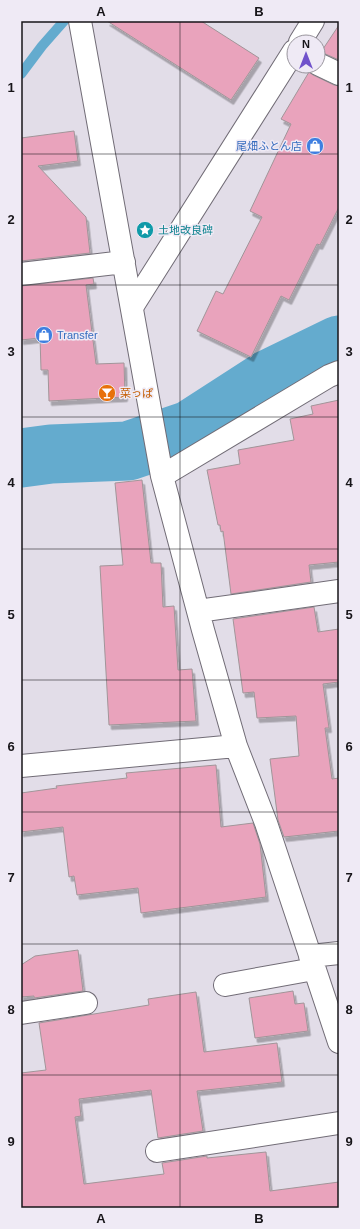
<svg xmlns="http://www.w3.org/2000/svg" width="360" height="1229" viewBox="0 0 360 1229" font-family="Helvetica,'Noto Sans JP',sans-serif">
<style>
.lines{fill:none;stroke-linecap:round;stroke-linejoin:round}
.stream{stroke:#64abce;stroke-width:10}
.river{stroke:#64abce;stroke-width:59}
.building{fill:#e9a3bc;stroke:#a19599;filter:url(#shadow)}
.street-casing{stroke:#716c76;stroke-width:24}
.secondary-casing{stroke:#716c76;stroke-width:24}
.street{stroke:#fff;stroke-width:22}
.secondary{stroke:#fff;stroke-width:22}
.grid{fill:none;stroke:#171519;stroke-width:1;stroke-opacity:0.55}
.labels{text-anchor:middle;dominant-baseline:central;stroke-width:3;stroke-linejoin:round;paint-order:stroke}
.shop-label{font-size:11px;fill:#366cbe;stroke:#efeaf5;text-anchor:end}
.culture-label{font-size:11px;fill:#0d838f;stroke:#efeaf5;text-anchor:start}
.food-label{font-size:11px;fill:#c56008;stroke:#efeaf5;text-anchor:start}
.neatline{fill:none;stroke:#171519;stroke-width:1.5}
.grid-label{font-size:13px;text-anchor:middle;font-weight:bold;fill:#171519}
</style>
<defs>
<filter id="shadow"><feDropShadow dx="2.5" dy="4.5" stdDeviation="0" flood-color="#0004"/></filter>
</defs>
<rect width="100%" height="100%" fill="#e2dde8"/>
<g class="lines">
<path class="stream" d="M 21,74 L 42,46 L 64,21"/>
<path class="river" d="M 21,458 L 51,454 L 128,451 L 190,430 L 269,379 L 339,345"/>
</g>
<path class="building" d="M 107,21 L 201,21 L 259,58 L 231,100 Z
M 339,25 L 339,60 L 321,52 Z
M 309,72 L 313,75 L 334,85 L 339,86 L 339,207 L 320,245 L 317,244 L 289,300 L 281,296 L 251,357 L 197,331 L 216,291 L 223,294 L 262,217 L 250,211 L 291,124 L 281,119 Z
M 74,131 L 78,161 L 38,166 L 86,217 L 90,253 L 21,261 L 21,138 Z
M 93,278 L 94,284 L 86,285 L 96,364 L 124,363 L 125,397 L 49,401 L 48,370 L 41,370 L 40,338 L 21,340 L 21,286 Z
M 339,400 L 339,562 L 309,565 L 311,582 L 231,594 L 223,531 L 221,532 L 220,525 L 218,525 L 207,470 L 240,464 L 238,450 L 294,440 L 290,419 L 313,414 L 311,406 Z
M 142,480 L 151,563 L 161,563 L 163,607 L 174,606 L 178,670 L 192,669 L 196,721 L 109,725 L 100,566 L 123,565 L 115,483 Z
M 314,607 L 318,632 L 339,629 L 339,682 L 323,684 L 329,728 L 325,728 L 332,779 L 339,778 L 339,831 L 284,837 L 278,820 L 270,759 L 299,756 L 296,716 L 257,718 L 254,692 L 243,693 L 233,619 Z
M 216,765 L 221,827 L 253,823 L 260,844 L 266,897 L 141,913 L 138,888 L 77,895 L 74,876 L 69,877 L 63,827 L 21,832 L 21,793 L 57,788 L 56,786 L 127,778 L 126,773 Z
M 78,950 L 83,991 L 34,998 L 34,996 L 21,997 L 21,965 L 35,956 Z
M 293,991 L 295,1004 L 304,1003 L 308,1031 L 255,1038 L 249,998 Z
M 196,992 L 204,1052 L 277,1043 L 282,1082 L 197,1091 L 203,1131 L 158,1138 L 151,1090 L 79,1099 L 81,1116 L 75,1117 L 84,1184 L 164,1174 L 162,1163 L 207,1156 L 207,1158 L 266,1152 L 270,1191 L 339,1182 L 339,1208 L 21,1208 L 21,1073 L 46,1070 L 39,1023 L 149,1005 L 148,999 Z"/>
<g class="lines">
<defs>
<path id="street" d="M 80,21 L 162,476 L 203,630 L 236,746 L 266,823 L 339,1042
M 318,64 L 339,74
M 21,274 L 124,262
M 162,476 L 329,376 L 339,372
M 198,611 L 339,591
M 21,766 L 236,746
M 310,956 L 339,953
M 225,985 L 314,969
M 21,1013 L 86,1003
M 157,1151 L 339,1123"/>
<path id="secondary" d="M 300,42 L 313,21
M 132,307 L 294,51"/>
</defs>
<use href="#street" class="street-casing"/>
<use href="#secondary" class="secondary-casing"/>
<use href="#street" class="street"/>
<use href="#secondary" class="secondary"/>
</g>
<path class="grid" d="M 180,21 L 180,1208M 21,154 L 339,154M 21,285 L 339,285M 21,417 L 339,417M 21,549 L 339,549M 21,680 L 339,680M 21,812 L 339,812M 21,944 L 339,944M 21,1075 L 339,1075"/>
<defs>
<symbol id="shop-disc" viewBox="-11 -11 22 22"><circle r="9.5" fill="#3f7fe0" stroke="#efeaf5"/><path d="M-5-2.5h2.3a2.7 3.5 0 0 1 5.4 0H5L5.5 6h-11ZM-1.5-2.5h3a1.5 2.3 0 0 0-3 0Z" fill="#fff"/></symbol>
<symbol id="sight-disc" viewBox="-11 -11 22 22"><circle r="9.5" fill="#0f9aa8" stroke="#efeaf5"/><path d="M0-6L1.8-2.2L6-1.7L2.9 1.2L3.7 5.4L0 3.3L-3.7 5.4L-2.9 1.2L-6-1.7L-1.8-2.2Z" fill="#fff"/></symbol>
<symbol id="bar-disc" viewBox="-11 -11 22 22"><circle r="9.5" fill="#e8710a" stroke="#efeaf5"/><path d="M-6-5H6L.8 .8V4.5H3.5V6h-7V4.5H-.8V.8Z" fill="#fff"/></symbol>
</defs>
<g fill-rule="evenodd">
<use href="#shop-disc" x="305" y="136" width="20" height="20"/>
<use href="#sight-disc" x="135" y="220" width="20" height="20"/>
<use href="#shop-disc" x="34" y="325" width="20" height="20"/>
<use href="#bar-disc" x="97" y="383" width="20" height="20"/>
</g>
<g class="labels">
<g class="shop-label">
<text x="302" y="146">尾畑ふとん店</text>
<text x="57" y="335" text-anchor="start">Transfer</text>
</g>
<g class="culture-label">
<text x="158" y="230">土地改良碑</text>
</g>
<g class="food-label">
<text x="120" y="393">菜っぱ</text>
</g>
</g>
<rect width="360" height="1229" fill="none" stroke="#efeaf5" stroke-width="44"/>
<g transform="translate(306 54)"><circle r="19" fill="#efeaf5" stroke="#99959d"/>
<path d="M0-3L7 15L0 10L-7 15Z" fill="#7052cb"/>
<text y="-6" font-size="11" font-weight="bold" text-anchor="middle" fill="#171519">N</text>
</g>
<rect x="22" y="22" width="316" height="1185" class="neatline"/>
<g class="grid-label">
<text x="101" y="16">A</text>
<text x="259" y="16">B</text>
<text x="11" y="92">1</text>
<text x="349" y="92">1</text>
<text x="11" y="224">2</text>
<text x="349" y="224">2</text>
<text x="11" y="356">3</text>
<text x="349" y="356">3</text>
<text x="11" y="487">4</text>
<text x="349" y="487">4</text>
<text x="11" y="619">5</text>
<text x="349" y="619">5</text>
<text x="11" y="751">6</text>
<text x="349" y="751">6</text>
<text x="11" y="882">7</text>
<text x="349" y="882">7</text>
<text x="11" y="1014">8</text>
<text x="349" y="1014">8</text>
<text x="11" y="1146">9</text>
<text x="349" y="1146">9</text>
<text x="101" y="1223">A</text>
<text x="259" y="1223">B</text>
</g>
</svg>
